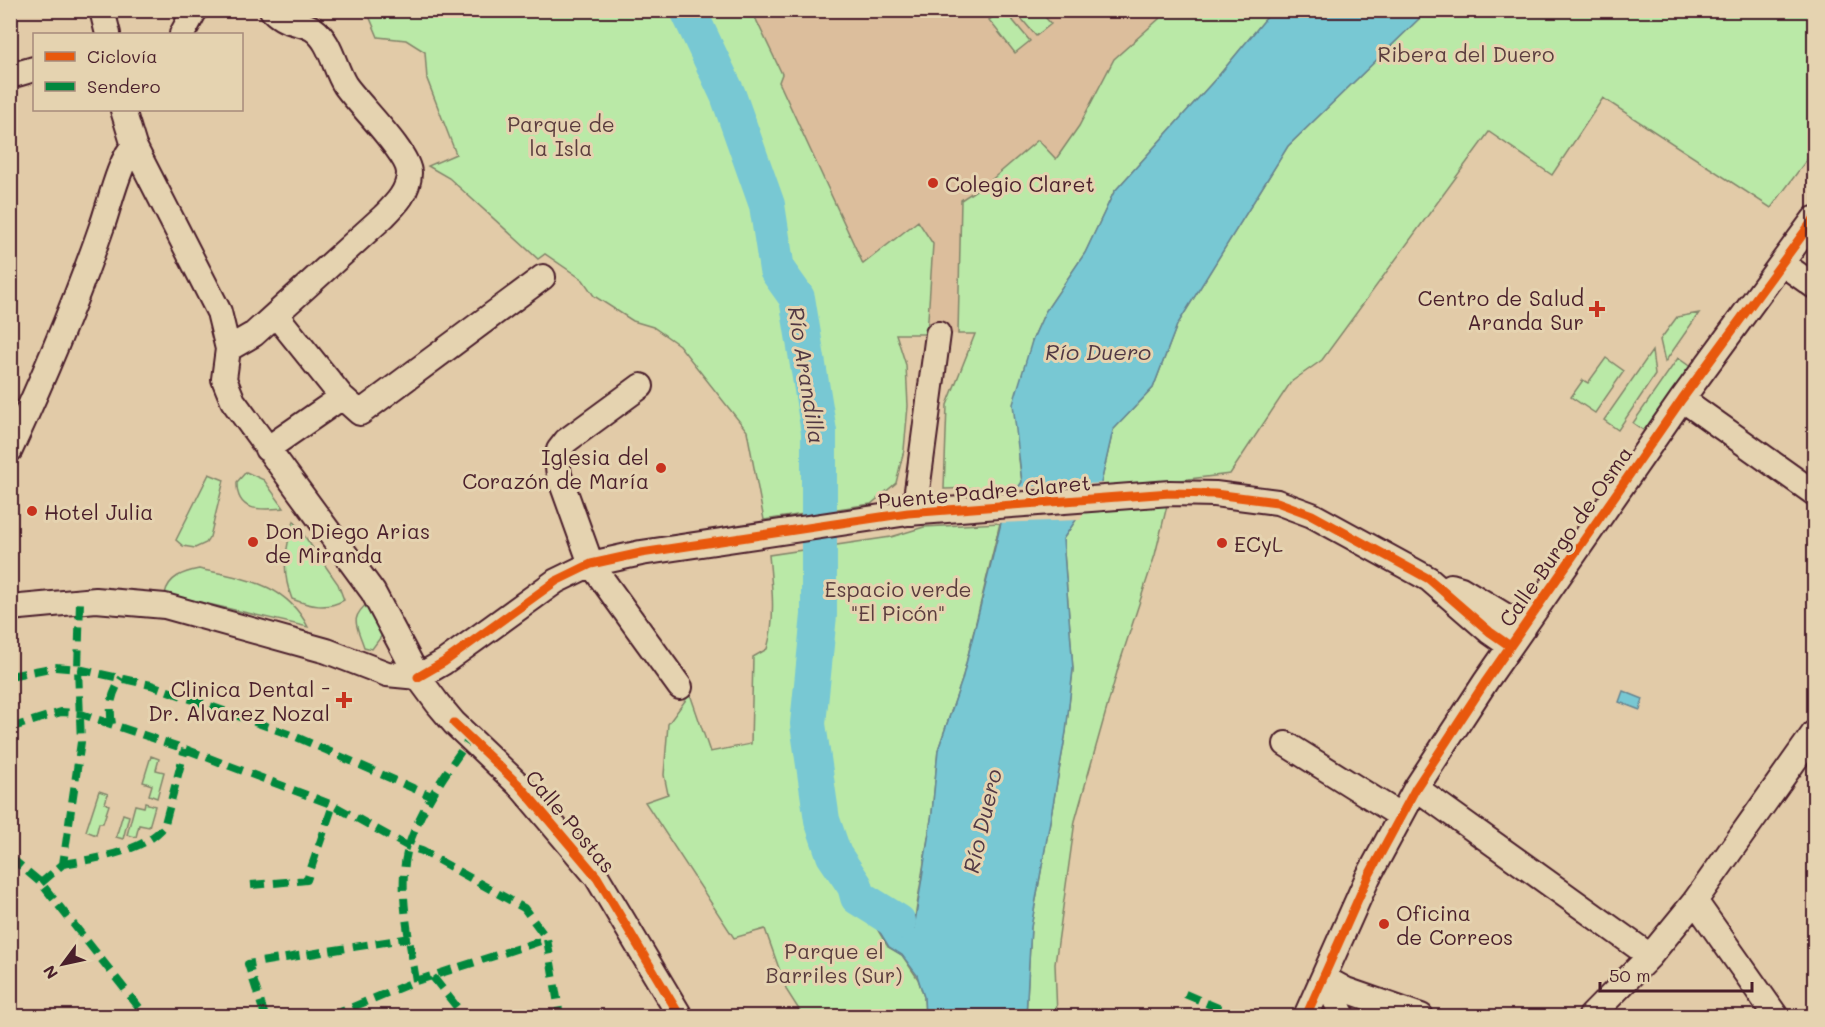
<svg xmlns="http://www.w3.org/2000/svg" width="1825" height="1027" viewBox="0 0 1825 1027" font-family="Mali,sans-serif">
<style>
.built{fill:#dcbe9c}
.green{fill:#bae9a7;stroke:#828469;stroke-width:1.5}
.water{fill:#78c8d3;stroke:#668490;stroke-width:1.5}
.pier{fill:#e2cba8}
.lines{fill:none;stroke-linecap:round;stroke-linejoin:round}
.river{stroke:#78c8d3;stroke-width:36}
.minor-casing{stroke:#4a1f2b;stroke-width:28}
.minor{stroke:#e5d3b0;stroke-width:24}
.quiet{stroke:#00873e;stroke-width:8;stroke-dasharray:15 8;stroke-linecap:butt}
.cycleway-casing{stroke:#e5d3b0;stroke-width:13}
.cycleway{stroke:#e8590c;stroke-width:9}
.poi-dot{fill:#c8321e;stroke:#e5d3b0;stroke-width:2}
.labels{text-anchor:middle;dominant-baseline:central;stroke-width:6;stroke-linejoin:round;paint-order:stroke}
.park-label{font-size:21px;fill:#5b3d3e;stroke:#e5d3b0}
.poi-label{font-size:21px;fill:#4a1f2b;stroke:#e5d3b0;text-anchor:start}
.street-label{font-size:21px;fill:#4a1f2b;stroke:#e5d3b0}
.water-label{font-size:22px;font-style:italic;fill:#513844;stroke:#e5d3b0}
</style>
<rect width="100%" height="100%" fill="#e2cba8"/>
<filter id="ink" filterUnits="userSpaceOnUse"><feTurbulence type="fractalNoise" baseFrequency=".0167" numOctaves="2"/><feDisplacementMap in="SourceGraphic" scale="12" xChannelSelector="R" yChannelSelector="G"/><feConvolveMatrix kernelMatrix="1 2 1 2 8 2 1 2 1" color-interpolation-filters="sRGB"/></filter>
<g filter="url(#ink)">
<path class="built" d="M 752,11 L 1168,11 L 1114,59 L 1079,126 L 1023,207 L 975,334 L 896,334 L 783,92 L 779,82 L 782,74 Z"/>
<path class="green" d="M 367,11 L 752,11 L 782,74 L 779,82 L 863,264 L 918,221 L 933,244 L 927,334 L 896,334 L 906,365 L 908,406 L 904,450 L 896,483 L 871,504 L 764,520 L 747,431 L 679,345 L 653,327 L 633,321 L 594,296 L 583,280 L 545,254 L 538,259 L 449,178 L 428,166 L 456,154 L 427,79 L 425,52 L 406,40 L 378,37 Z
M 1001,11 L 1005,11 L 1030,41 L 1015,53 L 989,20 Z
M 1015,11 L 1040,11 L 1051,24 L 1036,36 Z
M 1168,11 L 1272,11 L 1220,74 L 1114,192 L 1085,253 L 1045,312 L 1032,341 L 1019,459 L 1022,482 L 1019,487 L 944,489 L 947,405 L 975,334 L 958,334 L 961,200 L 990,181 L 1038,140 L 1056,159 L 1079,126 L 1114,59 Z
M 1427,11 L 1814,11 L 1814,150 L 1771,208 L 1603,98 L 1552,175 L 1489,132 L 1322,360 L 1291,382 L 1230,474 L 1173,481 L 1155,555 L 1119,665 L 1075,821 L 1055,964 L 1057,1016 L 1026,1016 L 1031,927 L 1066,732 L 1073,670 L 1063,539 L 1101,483 L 1113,430 L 1153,388 L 1177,325 L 1288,146 Z
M 1699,313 L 1665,362 L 1660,340 L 1677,317 Z
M 1652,351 L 1655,375 L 1618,430 L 1604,420 Z
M 1606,358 L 1624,371 L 1595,413 L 1571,397 L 1583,380 L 1588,383 Z
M 1678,358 L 1692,368 L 1646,432 L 1633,423 Z
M 246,472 L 264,480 L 284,508 C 261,510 236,513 237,482 Z
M 209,474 L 224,480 L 210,537 L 206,543 L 195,548 L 183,546 L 176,540 Z
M 294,521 L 338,584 L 344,600 C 327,610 310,606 292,599 C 281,572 285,549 294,521 Z
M 1000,523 L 962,680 L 938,750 L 932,813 L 913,930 L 867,896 L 858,897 L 888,947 L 902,955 L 918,979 L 924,997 L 925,1016 L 803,1016 L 787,991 L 765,929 L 734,938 L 645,802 L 668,794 L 664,775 L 668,724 L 690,694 L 710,752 L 751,744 L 753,657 L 767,649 C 776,618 772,587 769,555 L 891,537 L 924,527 Z
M 199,569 C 244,579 285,582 308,627 L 165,594 C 168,577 184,572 199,569 Z
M 370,601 L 383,634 L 372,649 L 364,647 C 357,625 348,619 370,601 Z
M 151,756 L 159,759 L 156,770 L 164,772 L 157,798 L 149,795 L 152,785 L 143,782 Z
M 99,791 L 108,794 L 105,803 L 109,805 L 103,823 L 99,823 L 96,835 L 86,831 Z
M 145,803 L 155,806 L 149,827 L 139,825 L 136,837 L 127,835 L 135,805 L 144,807 Z
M 123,814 L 129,816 L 123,839 L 116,837 Z"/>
<path class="water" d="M 1272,11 L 1427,11 L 1288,146 L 1177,325 L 1153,388 L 1113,430 L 1101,483 L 1063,539 L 1073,669 L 1066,732 L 1031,927 L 1026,1016 L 925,1016 L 924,997 L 917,975 L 902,955 L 889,947 L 858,897 L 867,896 L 914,929 L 932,813 L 938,750 L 962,680 L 1005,507 L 1022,482 L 1013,404 L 1032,341 L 1045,312 L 1085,253 L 1114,192 L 1220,74 Z
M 1623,691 L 1643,699 L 1640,710 L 1619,702 Z"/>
<path class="pier" d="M 1104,483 L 1080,520 L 997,523 L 1002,506 L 1015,487 Z"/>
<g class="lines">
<path class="river" d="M 688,10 L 728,95 L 767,205 L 777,270 L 797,298 L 819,432 L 819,615 L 808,724 L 822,820 L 834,855 L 855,886 L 858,897 L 898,922"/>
<defs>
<path id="minor" d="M 102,10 L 108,34
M 182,34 L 195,10
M 10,76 L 34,69
M 123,110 L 134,146 L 219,312 L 228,349 L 224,379 L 233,401 L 373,592 L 418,677 L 438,704 L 454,723 L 520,786 L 597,877 L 680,1016
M 1783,264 L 1814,286
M 276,315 L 342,397 L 360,413 L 543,277
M 228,349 L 254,334 L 384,216 C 396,204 409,191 409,173 C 409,153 358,104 345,85 C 334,68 331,41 313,29 C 298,20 288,26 272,10
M 641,386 L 566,441 L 559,450 L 557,460 L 559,475 L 591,564 L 680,687
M 1682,399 L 1814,493
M 267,449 L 342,397
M 10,450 C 44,377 76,301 102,226 C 109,207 120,158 134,146
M 914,513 L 938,334
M 1451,586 L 1461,589 L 1524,627
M 10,608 L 96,600 L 165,606 L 327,651 L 387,674 L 418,677
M 418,677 L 444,662 L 556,581 L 591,564 L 641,553 L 908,513 L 1170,493 L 1215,494 L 1277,502 L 1312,515 L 1429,579 L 1490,632 L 1510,646
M 1286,744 L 1401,816
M 1416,788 L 1650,956
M 1695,901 L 1776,1016
M 1324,978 L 1346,990 L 1421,1016
M 1324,978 L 1343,1016
M 1306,1016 L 1368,877 L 1416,788 L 1486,681 L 1682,399 L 1814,219
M 1591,1016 L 1650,956 L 1695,901 L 1814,733"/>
</defs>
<use href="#minor" class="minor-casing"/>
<use href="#minor" class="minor"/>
<path class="quiet" d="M 10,676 L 55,667 L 78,669 L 151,685 L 294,736 L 431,796
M 112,724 C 109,706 111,694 122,678
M 10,728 L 61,712 L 78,713 L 185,749 L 333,805 L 409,847 L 422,851 L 524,908 L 547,939 L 560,1016
M 10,857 L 41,883 L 146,1016
M 63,864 C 95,859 142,852 164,827 L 185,749
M 41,883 L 63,864 L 81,742 L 78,669 L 80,601
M 251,885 L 307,880 L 333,805
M 433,977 L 464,1016
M 416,981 C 410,940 396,886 409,845 C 422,805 447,772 470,738
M 1185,994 L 1237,1016
M 265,1016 L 248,964 L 410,938
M 331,1016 L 416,981 L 547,939"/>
<defs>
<path id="cycleway" d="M 418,677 L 444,662 L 556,581 L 591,564 L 641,553 L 908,513 L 1170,493 L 1215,494 L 1277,502 L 1312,515 L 1429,579 L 1490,632 L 1510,646
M 454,723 L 520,786 L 597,877 L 680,1016
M 1306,1016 L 1368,877 L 1416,788 L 1486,681 L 1682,399 L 1814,219"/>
</defs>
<use href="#cycleway" class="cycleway-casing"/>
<use href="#cycleway" class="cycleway"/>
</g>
</g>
<g class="poi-dot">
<circle cx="933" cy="183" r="6"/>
<path d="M1594 300h6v6h6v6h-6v6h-6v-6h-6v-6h6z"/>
<circle cx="661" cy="468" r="6"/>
<circle cx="32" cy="511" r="6"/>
<circle cx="253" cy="542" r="6"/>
<circle cx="1222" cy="543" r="6"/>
<path d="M341 691h6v6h6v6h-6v6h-6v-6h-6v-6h6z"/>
<circle cx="1384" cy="924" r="6"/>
</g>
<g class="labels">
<g class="park-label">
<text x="1466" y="53">Ribera del Duero</text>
<text x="561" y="123">Parque de<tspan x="561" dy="24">la Isla</tspan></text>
<text x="898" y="588">Espacio verde<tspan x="898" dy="24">"El Picón"</tspan></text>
<text x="834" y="950">Parque el<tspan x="834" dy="24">Barriles (Sur)</tspan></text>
</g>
<g class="poi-label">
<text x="945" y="183">Colegio Claret</text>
<text x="1584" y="297" text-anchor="end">Centro de Salud<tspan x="1584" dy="24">Aranda Sur</tspan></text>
<text x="649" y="456" text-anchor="end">Iglesia del<tspan x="649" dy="24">Corazón de María</tspan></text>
<text x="44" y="511">Hotel Julia</text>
<text x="265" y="530">Don Diego Arias<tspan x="265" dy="24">de Miranda</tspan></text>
<text x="1234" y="543">ECyL</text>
<text x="330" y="688" text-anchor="end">Clinica Dental -<tspan x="330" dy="24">Dr. Alvarez Nozal</tspan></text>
<text x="1396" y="912">Oficina<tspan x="1396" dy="24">de Correos</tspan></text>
</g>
<g class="street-label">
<text transform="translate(984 491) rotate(-5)">Puente Padre Claret</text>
<text transform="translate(1565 536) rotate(-55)">Calle Burgo de Osma</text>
<text transform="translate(571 821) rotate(50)">Calle Postas</text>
</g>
<g class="water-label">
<text x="1098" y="351">Río Duero</text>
<text transform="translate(807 375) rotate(81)">Río Arandilla</text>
<text transform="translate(982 821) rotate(-77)">Río Duero</text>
</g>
</g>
<rect width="1825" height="1027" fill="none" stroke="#e5d3b0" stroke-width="36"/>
<rect x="18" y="18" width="1789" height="991" fill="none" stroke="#4a1f2b" stroke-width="2" filter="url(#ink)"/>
<rect x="33" y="33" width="210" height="78" fill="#e5d3b0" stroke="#a78b7b" stroke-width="1.5"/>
<rect x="45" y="52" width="30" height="9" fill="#e8590c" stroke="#a78b7b" stroke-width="1.5"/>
<text x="87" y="63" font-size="18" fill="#4a1f2b">Ciclovía</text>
<rect x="45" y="82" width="30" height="9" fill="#00873e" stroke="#a78b7b" stroke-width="1.5"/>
<text x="87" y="93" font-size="18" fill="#4a1f2b">Sendero</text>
<g transform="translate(63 964) rotate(237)" stroke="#e5d3b0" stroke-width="4.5" paint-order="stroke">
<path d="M0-4.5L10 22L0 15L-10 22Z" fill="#4a1f2b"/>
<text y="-9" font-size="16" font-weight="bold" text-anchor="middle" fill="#4a1f2b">N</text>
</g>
<path d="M1600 982v9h152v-9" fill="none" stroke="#4a1f2b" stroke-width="3"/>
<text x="1609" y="982" font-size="18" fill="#4a1f2b" stroke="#e5d3b0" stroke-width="4.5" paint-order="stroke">50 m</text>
</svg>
